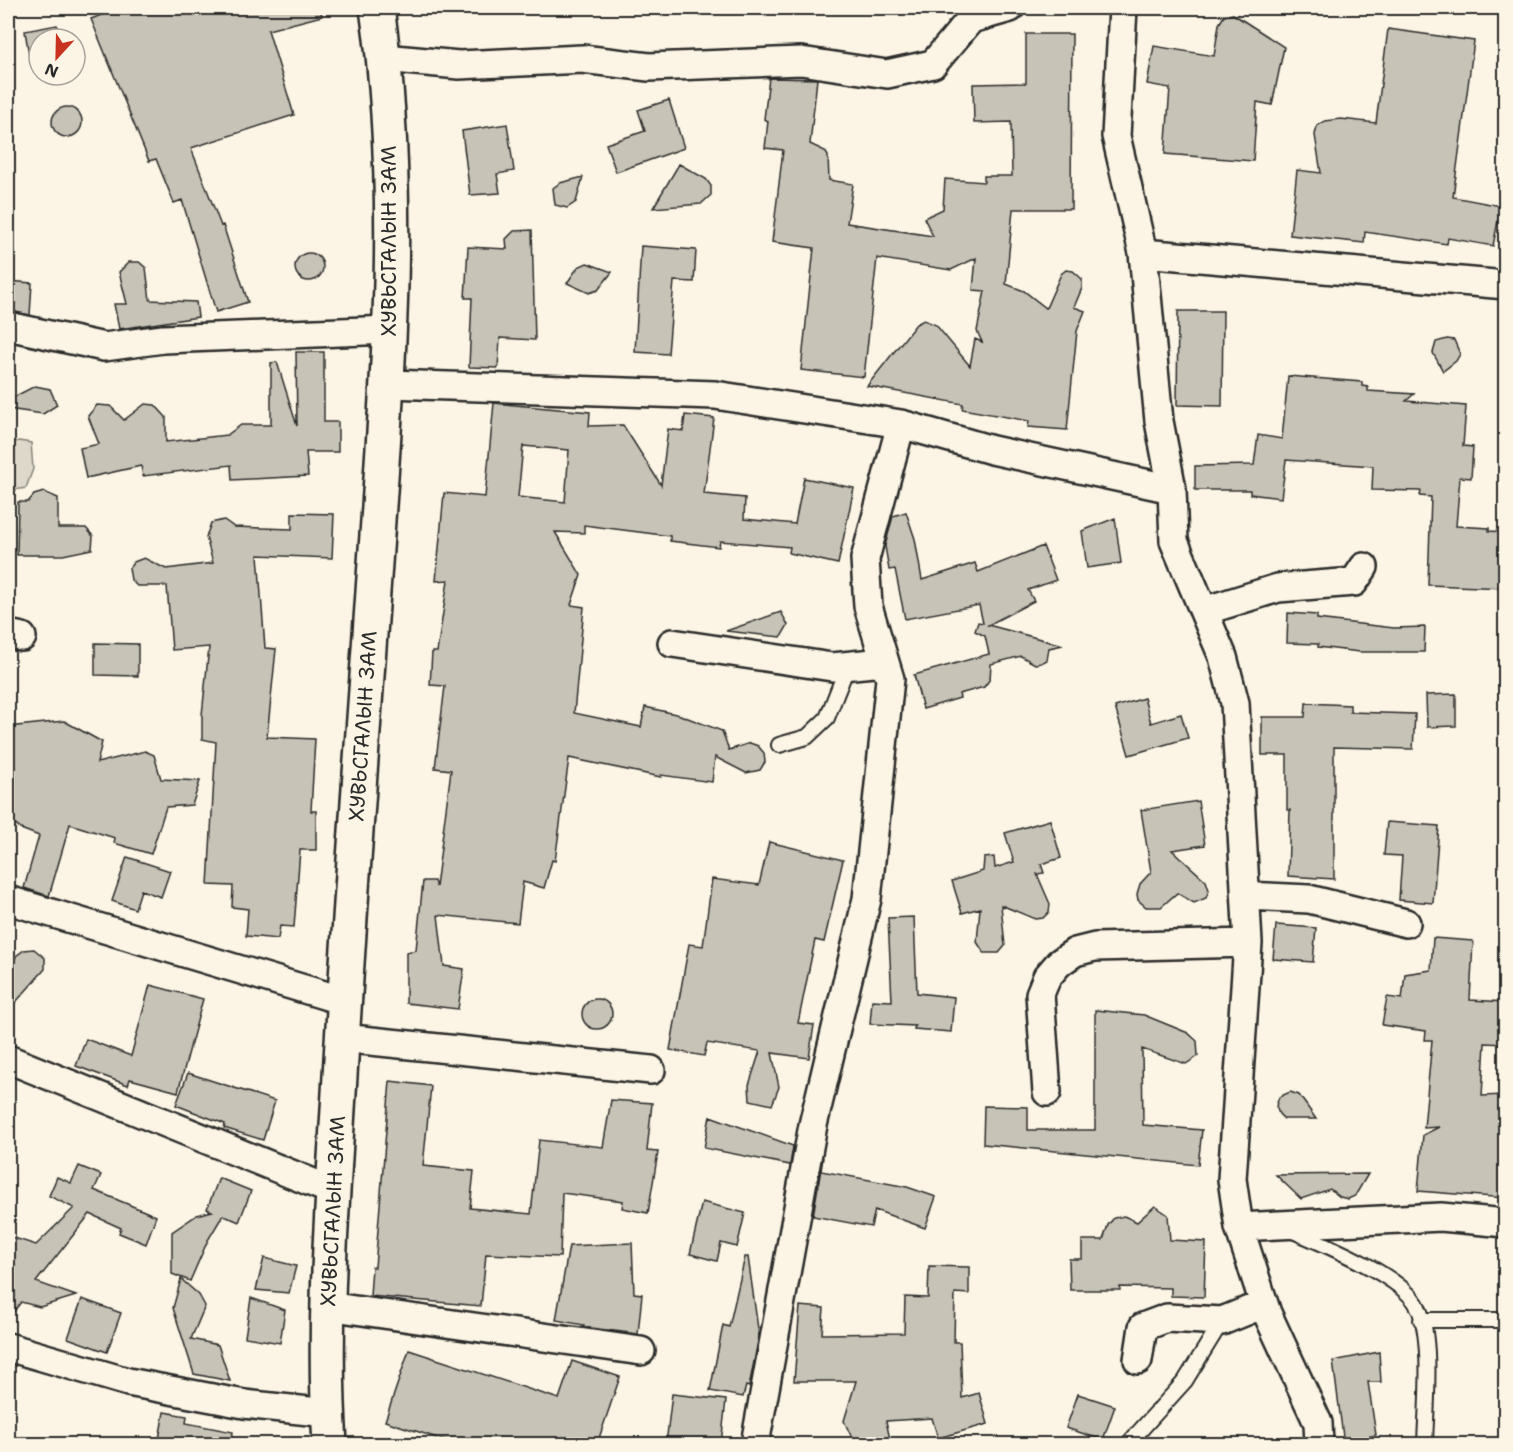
<svg xmlns="http://www.w3.org/2000/svg" width="1513" height="1452" viewBox="0 0 1513 1452" font-family="'Shantell Sans',sans-serif">
<style>
.green{fill:#ded8ca;stroke:#84827a;stroke-width:1.5}
.building{fill:#c8c3b7;stroke:#2b2b2b;stroke-width:1.5;fill-rule:evenodd}
.lines{fill:none;stroke-linecap:round;stroke-linejoin:round}
.service-casing{stroke:#2b2b2b;stroke-width:18}
.minor-casing{stroke:#2b2b2b;stroke-width:32}
.secondary-casing{stroke:#2b2b2b;stroke-width:38}
.service{stroke:#fcf5e5;stroke-width:14}
.minor{stroke:#fcf5e5;stroke-width:27}
.secondary{stroke:#fcf5e5;stroke-width:33}
.labels{text-anchor:middle;dominant-baseline:central;stroke-width:6;stroke-linejoin:round;paint-order:stroke}
.street-label{font-size:21px;fill:#2b2b2b;stroke:#fcf5e5}
</style>
<rect width="100%" height="100%" fill="#fcf5e5"/>
<filter id="ink" filterUnits="userSpaceOnUse"><feTurbulence type="fractalNoise" baseFrequency=".0167" numOctaves="2"/><feDisplacementMap in="SourceGraphic" scale="12" xChannelSelector="R" yChannelSelector="G"/><feConvolveMatrix kernelMatrix="1 2 1 2 8 2 1 2 1" color-interpolation-filters="sRGB"/></filter>
<g filter="url(#ink)">
<path class="green" d="M 19,441 L 31,443 L 33,469 L 26,488 L 14,490 L 8,482 L 8,444 Z"/>
<path class="building" d="M 120,8 L 320,8 L 322,16 L 268,30 L 294,115 L 191,148 L 221,226 L 223,225 L 248,302 L 216,312 L 182,200 L 174,203 L 156,159 L 149,161 L 91,19 Z
M 1233,14 L 1284,47 L 1272,105 L 1257,102 L 1253,161 L 1165,154 L 1170,88 L 1147,84 L 1154,46 L 1214,56 L 1219,24 L 1224,16 Z
M 57,25 L 60,39 L 39,39 L 39,59 L 30,61 L 25,31 Z
M 1388,29 L 1474,41 L 1453,197 L 1501,206 L 1493,246 L 1448,238 L 1447,244 L 1365,232 L 1364,243 L 1290,235 L 1297,170 L 1321,173 L 1315,135 L 1317,126 L 1325,121 L 1341,119 L 1376,123 Z
M 1026,34 L 1072,34 L 1071,209 L 1013,209 L 1006,284 L 1024,291 L 1046,308 L 1061,274 L 1066,270 L 1073,271 L 1082,279 L 1082,288 L 1074,307 L 1085,311 L 1077,331 L 1067,430 L 1028,427 L 1029,421 L 962,409 L 963,404 L 867,386 L 916,324 L 924,320 L 936,325 L 970,366 L 975,339 L 982,342 L 977,331 L 985,291 L 973,290 L 976,258 L 951,270 L 877,258 L 864,377 L 801,370 L 814,248 L 772,242 L 783,150 L 765,148 L 768,121 L 764,119 L 769,78 L 817,79 L 810,144 L 825,151 L 828,156 L 829,180 L 853,184 L 847,223 L 933,236 L 924,218 L 943,209 L 945,179 L 984,182 L 984,176 L 1012,176 L 1011,122 L 974,123 L 973,84 L 1026,83 Z
M 669,100 L 684,148 L 616,172 L 606,144 L 645,131 L 638,110 Z
M52 122a15 15 0 1 1 30 0a15 15 0 1 1-30 0Z
M 507,124 L 514,171 L 497,174 L 500,193 L 470,195 L 462,131 Z
M 679,164 L 706,179 L 711,186 L 711,195 L 701,204 L 653,208 Z
M 583,177 L 576,202 L 567,208 L 555,205 L 553,188 L 560,183 Z
M 532,230 L 535,340 L 500,338 L 498,368 L 469,367 L 472,298 L 465,298 L 468,247 L 507,249 L 506,239 L 514,231 Z
M 641,246 L 696,250 L 694,282 L 674,281 L 668,354 L 635,352 Z
M295 267a14 14 0 1 1 28 0a14 14 0 1 1-28 0Z
M 129,262 L 139,262 L 146,268 L 150,300 L 196,302 L 198,317 L 119,329 L 114,304 L 127,304 L 119,272 Z
M 587,263 L 612,272 L 598,290 L 589,293 L 567,283 L 578,267 Z
M 8,281 L 32,283 L 30,315 L 8,311 Z
M 1178,311 L 1223,311 L 1222,406 L 1177,405 Z
M 1447,339 L 1454,340 L 1460,354 L 1456,361 L 1443,371 L 1433,353 L 1436,342 Z
M 296,352 L 324,352 L 324,422 L 338,422 L 338,452 L 306,452 L 308,476 L 232,480 L 231,465 L 143,476 L 141,466 L 86,478 L 80,448 L 99,444 L 88,416 L 97,405 L 110,406 L 124,420 L 145,404 L 155,405 L 166,417 L 166,442 L 227,435 L 241,425 L 271,425 L 271,363 L 277,362 L 297,426 Z
M 1288,376 L 1362,382 L 1362,386 L 1368,387 L 1368,391 L 1414,394 L 1406,401 L 1466,406 L 1463,446 L 1473,447 L 1471,478 L 1460,477 L 1456,526 L 1489,528 L 1489,531 L 1506,532 L 1506,588 L 1428,585 L 1431,497 L 1420,496 L 1421,491 L 1372,490 L 1373,466 L 1286,460 L 1281,498 L 1250,494 L 1250,490 L 1195,490 L 1195,466 L 1254,465 L 1258,435 L 1282,439 Z
M 35,386 L 50,389 L 57,405 L 43,414 L 8,409 L 8,400 Z
M 494,403 L 590,412 L 589,426 L 623,425 L 661,485 L 668,429 L 683,431 L 685,415 L 714,418 L 704,494 L 745,498 L 744,519 L 795,524 L 804,478 L 854,488 L 838,564 L 789,553 L 790,547 L 720,541 L 719,547 L 670,541 L 670,536 L 584,525 L 584,533 L 555,532 L 581,575 L 571,605 L 584,607 L 574,713 L 641,727 L 645,707 L 680,715 L 722,731 L 729,750 L 750,743 L 758,746 L 764,753 L 765,762 L 760,770 L 746,773 L 715,757 L 712,782 L 661,775 L 661,777 L 569,758 L 555,861 L 552,860 L 544,888 L 523,882 L 518,923 L 438,915 L 444,966 L 464,969 L 458,1009 L 406,1003 L 406,952 L 416,950 L 423,881 L 434,881 L 436,887 L 451,770 L 435,768 L 445,686 L 430,685 L 432,652 L 437,652 L 448,580 L 436,581 L 444,493 L 485,497 ZM 523,446 L 569,450 L 565,502 L 518,497 Z
M 44,492 L 58,498 L 58,528 L 86,528 L 93,536 L 92,549 L 63,555 L 17,555 L 18,502 L 28,502 L 34,495 Z
M 906,512 L 915,539 L 922,580 L 975,563 L 978,572 L 1043,546 L 1056,580 L 1028,590 L 1034,601 L 988,625 L 1063,645 L 1049,648 L 1047,660 L 1041,663 L 1035,664 L 1021,656 L 991,664 L 990,679 L 984,687 L 959,694 L 960,698 L 923,709 L 914,675 L 989,654 L 985,636 L 975,631 L 978,622 L 983,623 L 979,605 L 905,619 L 895,569 L 889,570 L 885,546 L 893,516 Z
M 292,513 L 334,514 L 332,558 L 258,555 L 265,648 L 276,649 L 267,737 L 315,739 L 311,811 L 316,811 L 316,850 L 300,850 L 294,927 L 280,926 L 278,939 L 246,936 L 248,909 L 232,907 L 233,886 L 208,885 L 216,742 L 202,739 L 202,715 L 209,647 L 172,650 L 167,586 L 137,586 L 131,580 L 129,568 L 134,562 L 144,558 L 166,569 L 213,563 L 206,537 L 211,523 L 224,520 L 234,527 L 292,529 Z
M 1115,518 L 1121,563 L 1087,568 L 1082,531 Z
M 781,612 L 788,625 L 781,637 L 726,631 Z
M 1288,613 L 1317,615 L 1317,619 L 1394,628 L 1425,627 L 1424,652 L 1360,652 L 1318,647 L 1318,644 L 1287,643 Z
M 95,643 L 138,644 L 138,676 L 95,675 Z
M 1456,694 L 1456,726 L 1427,727 L 1426,695 Z
M 1144,698 L 1151,723 L 1181,714 L 1188,738 L 1129,755 L 1115,707 Z
M 1306,703 L 1350,705 L 1350,712 L 1415,714 L 1413,749 L 1334,747 L 1334,879 L 1288,876 L 1290,810 L 1287,810 L 1287,755 L 1262,755 L 1262,717 L 1305,717 Z
M 64,721 L 102,742 L 97,763 L 145,751 L 154,755 L 161,779 L 200,781 L 192,805 L 166,807 L 151,854 L 114,843 L 115,838 L 70,824 L 49,896 L 24,888 L 39,836 L 21,829 L 8,819 L 8,727 Z
M 1198,801 L 1205,845 L 1172,850 L 1206,881 L 1209,890 L 1206,898 L 1194,903 L 1177,893 L 1161,907 L 1146,907 L 1138,900 L 1137,894 L 1140,884 L 1151,872 L 1141,810 Z
M 1050,820 L 1061,858 L 1041,864 L 1044,873 L 1037,874 L 1050,904 L 1049,912 L 1043,918 L 1035,919 L 1001,905 L 1005,946 L 999,953 L 984,953 L 977,942 L 980,908 L 962,913 L 952,881 L 983,871 L 984,858 L 994,857 L 995,868 L 1014,862 L 1005,833 Z
M 1387,822 L 1439,826 L 1433,903 L 1399,900 L 1402,856 L 1384,855 Z
M 769,842 L 843,860 L 824,942 L 815,940 L 798,1023 L 814,1025 L 809,1058 L 772,1053 L 779,1087 L 772,1105 L 750,1100 L 749,1085 L 760,1051 L 707,1043 L 704,1056 L 670,1050 L 689,944 L 703,946 L 712,879 L 759,885 Z
M 127,857 L 170,871 L 161,897 L 141,890 L 135,909 L 112,901 Z
M 914,917 L 917,993 L 954,997 L 951,1032 L 914,1029 L 915,1026 L 870,1024 L 872,1000 L 892,1001 L 888,918 Z
M 1276,925 L 1316,928 L 1313,962 L 1273,959 Z
M 1433,938 L 1473,941 L 1470,1000 L 1506,1002 L 1506,1044 L 1485,1043 L 1482,1096 L 1506,1095 L 1506,1198 L 1418,1191 L 1423,1135 L 1439,1127 L 1424,1128 L 1432,1040 L 1425,1040 L 1426,1031 L 1382,1025 L 1387,997 L 1402,999 L 1405,974 L 1431,970 Z
M 34,949 L 45,958 L 45,969 L 8,1011 L 8,978 L 16,956 L 24,950 Z
M 150,985 L 203,999 L 178,1092 L 130,1079 L 128,1085 L 76,1066 L 86,1039 L 131,1056 Z
M582 1014a15 15 0 1 1 30 0a15 15 0 1 1-30 0Z
M 1095,1010 L 1144,1015 L 1188,1033 L 1197,1041 L 1198,1056 L 1186,1064 L 1142,1049 L 1143,1125 L 1202,1130 L 1198,1165 L 983,1144 L 984,1106 L 1028,1107 L 1028,1130 L 1095,1130 Z
M 188,1073 L 275,1101 L 263,1140 L 224,1128 L 225,1124 L 176,1105 Z
M 390,1081 L 431,1086 L 423,1166 L 474,1171 L 470,1208 L 531,1214 L 539,1140 L 603,1147 L 611,1100 L 652,1103 L 647,1151 L 658,1152 L 648,1213 L 622,1208 L 623,1201 L 562,1193 L 560,1257 L 486,1254 L 481,1306 L 370,1296 L 372,1267 L 375,1267 Z
M 1290,1092 L 1299,1095 L 1316,1119 L 1284,1119 L 1279,1114 L 1276,1106 L 1279,1097 Z
M 710,1116 L 793,1146 L 790,1165 L 704,1148 Z
M 823,1157 L 821,1171 L 907,1187 L 936,1197 L 925,1228 L 875,1210 L 871,1227 L 813,1216 Z
M 79,1166 L 101,1175 L 94,1190 L 156,1216 L 146,1244 L 119,1233 L 121,1228 L 90,1214 L 36,1282 L 76,1296 L 40,1307 L 21,1302 L 8,1319 L 8,1236 L 36,1245 L 74,1208 L 49,1196 L 57,1177 L 71,1183 Z
M 1368,1174 L 1355,1196 L 1348,1199 L 1340,1197 L 1330,1189 L 1301,1199 L 1276,1175 Z
M 219,1178 L 251,1191 L 239,1222 L 223,1215 L 208,1240 L 190,1281 L 172,1274 L 172,1232 L 197,1215 L 212,1211 L 207,1209 Z
M 702,1202 L 745,1213 L 737,1247 L 721,1243 L 717,1261 L 690,1254 Z
M 1155,1206 L 1168,1215 L 1170,1240 L 1206,1242 L 1204,1297 L 1171,1296 L 1171,1288 L 1120,1287 L 1120,1290 L 1070,1290 L 1069,1259 L 1082,1259 L 1082,1240 L 1103,1240 L 1108,1225 L 1114,1218 L 1124,1216 L 1137,1222 Z
M 632,1243 L 634,1293 L 642,1294 L 638,1334 L 583,1327 L 584,1325 L 556,1320 L 569,1246 Z
M 745,1257 L 748,1257 L 759,1336 L 749,1387 L 746,1386 L 743,1397 L 710,1391 L 723,1325 L 729,1327 Z
M 264,1258 L 296,1266 L 289,1293 L 256,1290 Z
M 929,1266 L 969,1267 L 969,1294 L 955,1293 L 954,1342 L 960,1342 L 962,1398 L 979,1393 L 988,1424 L 938,1438 L 932,1418 L 886,1421 L 891,1444 L 855,1444 L 844,1421 L 856,1381 L 794,1381 L 800,1306 L 824,1308 L 822,1334 L 904,1333 L 905,1297 L 928,1298 Z
M 181,1279 L 199,1295 L 205,1306 L 191,1339 L 218,1345 L 230,1381 L 194,1374 L 173,1308 Z
M 251,1298 L 285,1310 L 280,1343 L 245,1337 Z
M 82,1299 L 121,1313 L 107,1352 L 68,1338 Z
M 409,1350 L 559,1399 L 572,1361 L 620,1377 L 597,1444 L 456,1444 L 385,1421 Z
M 1379,1352 L 1381,1382 L 1368,1382 L 1376,1435 L 1367,1437 L 1368,1444 L 1344,1444 L 1333,1361 Z
M 672,1394 L 726,1400 L 721,1444 L 666,1444 Z
M 1078,1394 L 1115,1406 L 1103,1440 L 1066,1428 Z
M 164,1412 L 187,1416 L 186,1423 L 233,1432 L 231,1444 L 158,1444 Z"/>
<g class="lines">
<defs>
<path id="service" d="M 779,745 L 807,737 L 827,718 L 848,665
M 1293,1231 C 1324,1244 1404,1277 1418,1307 C 1433,1338 1426,1408 1425,1444
M 1421,1320 L 1506,1320
M 1128,1444 L 1185,1381 L 1222,1321"/>
<path id="minor" d="M 1123,8 L 1116,136 L 1143,253
M 384,58 L 459,65 L 582,59 L 649,67 L 801,61 L 887,74 L 933,64 L 971,19 L 1010,8
M 8,326 L 104,347 L 163,339 L 390,330
M 388,384 L 715,395 L 901,424 L 992,450 L 1172,489
M 1204,611 L 1278,588 L 1354,582 L 1364,567
M 8,634 L 22,637
M 672,643 L 832,667 L 884,662
M 1246,896 L 1309,899 L 1406,923
M 8,900 L 344,1001
M 342,1038 L 651,1070
M 8,1059 L 333,1191
M 1047,1092 L 1040,994 L 1047,977 L 1059,963 L 1075,952 L 1095,947 L 1248,943
M 1239,1227 L 1441,1217 L 1506,1223
M 327,1306 L 641,1351
M 8,1347 L 128,1382 L 244,1404 L 328,1413
M 1138,1360 L 1143,1327 L 1167,1318 L 1222,1321 L 1264,1304
M 755,1444 L 813,1125 L 867,899 L 890,679 L 868,606 L 865,559 L 901,424
M 1319,1444 L 1318,1423 L 1267,1313 L 1239,1227 L 1232,1179 L 1248,943 L 1235,703 L 1223,657 L 1174,541 L 1172,489 L 1159,421 L 1143,253 L 1506,285"/>
<path id="secondary" d="M 330,1444 C 322,1322 333,1199 340,1076 C 351,886 366,696 379,506 C 391,340 401,172 377,8"/>
</defs>
<use href="#service" class="service-casing"/>
<use href="#minor" class="minor-casing"/>
<use href="#secondary" class="secondary-casing"/>
<use href="#service" class="service"/>
<use href="#minor" class="minor"/>
<use href="#secondary" class="secondary"/>
</g>
</g>
<g class="labels">
<g class="street-label">
<text transform="translate(389 241) rotate(-90)">ХУВЬСГАЛЫН ЗАМ</text>
<text transform="translate(363 726) rotate(-86)">ХУВЬСГАЛЫН ЗАМ</text>
<text transform="translate(333 1211) rotate(-87)">ХУВЬСГАЛЫН ЗАМ</text>
</g>
</g>
<rect width="1513" height="1452" fill="none" stroke="#fcf5e5" stroke-width="30"/>
<rect x="15" y="15" width="1483" height="1422" fill="none" stroke="#2b2b2b" stroke-width="2" filter="url(#ink)"/>
<g transform="translate(57 57) rotate(202)"><circle r="28" fill="#fcf5e5" stroke="#a8a49b" stroke-width="1.5"/>
<path d="M0-4.5L10 22L0 15L-10 22Z" fill="#c8321e"/>
<text y="-9" font-size="16" font-weight="bold" text-anchor="middle" fill="#2b2b2b">N</text>
</g>
</svg>
